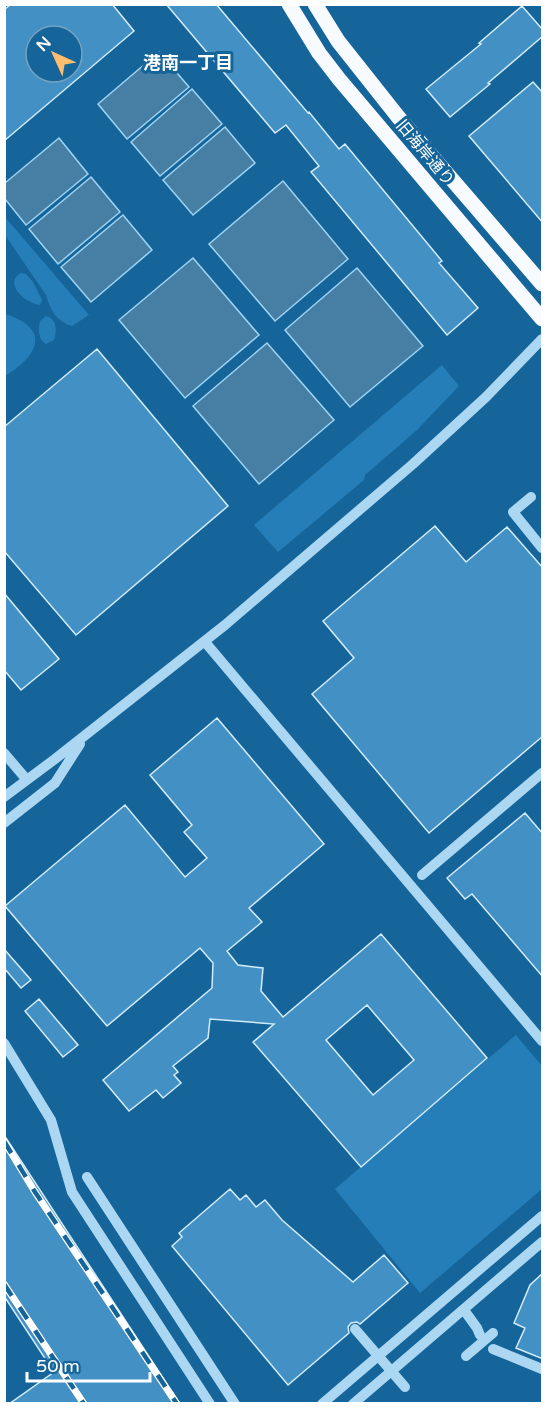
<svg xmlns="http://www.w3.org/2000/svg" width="547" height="1408" viewBox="0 0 547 1408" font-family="'Varela Round','Noto Sans JP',sans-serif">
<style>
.green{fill:#257eb8}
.water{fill:#477ea4;stroke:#9dd4f5;stroke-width:1.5}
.building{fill:#4390c4;stroke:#d3ecfd;stroke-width:1.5;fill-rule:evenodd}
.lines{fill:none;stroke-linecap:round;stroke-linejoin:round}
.minor{stroke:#abd7f3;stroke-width:10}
.major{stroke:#f7fbff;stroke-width:15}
.rail-casing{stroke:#fff;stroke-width:7}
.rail{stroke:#15659b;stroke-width:4.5;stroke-dasharray:14;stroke-linecap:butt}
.minor-bridge{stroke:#abd7f3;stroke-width:10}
.labels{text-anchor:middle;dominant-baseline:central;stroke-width:6;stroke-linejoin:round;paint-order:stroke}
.street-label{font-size:16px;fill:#fff;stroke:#15659b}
.neighbourhood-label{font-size:18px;font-weight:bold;fill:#fff;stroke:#15659b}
</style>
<rect width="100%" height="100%" fill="#15659b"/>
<path class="green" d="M 5,217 L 89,315 L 72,326 C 57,322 50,310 46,295 L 5,235 Z
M 21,273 L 26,274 L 33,282 L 42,300 L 40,305 C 27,304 2,284 21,273 Z
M 5,314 C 51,328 39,356 5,376 Z
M 46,316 C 57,319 57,330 54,340 L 46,344 C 38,339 38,329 40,321 Z
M 442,365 L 459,386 L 417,430 L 365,475 L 364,480 L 278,552 L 254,525 Z
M 516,1035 L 542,1066 L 542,1189 L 420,1293 L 335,1189 Z"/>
<path class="water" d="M 159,52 L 189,87 L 127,139 L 98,104 Z
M 192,89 L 222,124 L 160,176 L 131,142 Z
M 225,127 L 255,163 L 193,215 L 163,180 Z
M 59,138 L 88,174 L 26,225 L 5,199 L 5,183 Z
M 91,177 L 120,212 L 58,264 L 29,229 Z
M 283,181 L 348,259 L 275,321 L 209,244 Z
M 123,215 L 152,250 L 91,302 L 61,267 Z
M 193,258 L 259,335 L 185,398 L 119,320 Z
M 357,268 L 423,346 L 350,407 L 285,330 Z
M 267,343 L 334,420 L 259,484 L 193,406 Z"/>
<path class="building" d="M 11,4 L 112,4 L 134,31 L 4,141 L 4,10 ZM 36,36 L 72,36 L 72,72 L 36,72 Z
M 166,4 L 216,4 L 308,113 L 309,112 L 339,149 L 345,144 L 442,261 L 439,263 L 478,308 L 447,335 L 311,172 L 319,166 L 286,125 L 275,133 Z
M 522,6 L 543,30 L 543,36 L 488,83 L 490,84 L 450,117 L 426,89 L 481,44 L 479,43 Z
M 533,82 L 543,93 L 543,223 L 469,136 Z
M 97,349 L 228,506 L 76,635 L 4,551 L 4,427 Z
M 435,526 L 466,562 L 507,527 L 543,568 L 543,736 L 429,833 L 312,694 L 354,658 L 323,621 Z
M 4,593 L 59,659 L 21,690 L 4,670 Z
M 217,718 L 324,844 L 249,908 L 262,922 L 227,951 L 238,965 L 263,968 L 261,991 L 283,1017 L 381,934 L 487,1058 L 361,1167 L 253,1042 L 274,1024 L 210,1019 L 208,1038 L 173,1066 L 178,1072 L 174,1075 L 181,1083 L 163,1098 L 156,1090 L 129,1111 L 103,1080 L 212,988 L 213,963 L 200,948 L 107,1026 L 5,906 L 125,805 L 185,877 L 207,858 L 184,832 L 192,825 L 150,775 ZM 367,1005 L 414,1060 L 373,1095 L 326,1040 Z
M 525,813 L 543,834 L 543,977 L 472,894 L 465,899 L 447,878 Z
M 4,949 L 31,980 L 21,988 L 4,968 Z
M 39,999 L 78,1045 L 63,1057 L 25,1011 Z
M 4,1135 L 180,1404 L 9,1404 L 54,1372 L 4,1296 Z
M 230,1189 L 240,1200 L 246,1195 L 256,1207 L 265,1200 L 282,1220 L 353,1282 L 384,1255 L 408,1283 L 360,1324 L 357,1322 L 351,1323 L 348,1327 L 349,1333 L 288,1385 L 172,1246 L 182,1237 L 179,1233 Z
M 543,1273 L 543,1359 L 516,1348 L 525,1328 L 514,1323 L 530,1285 Z"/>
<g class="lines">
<path class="minor" d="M 531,497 L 513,512 L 542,548
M 205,642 L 542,1041
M 4,753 L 27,780
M 4,797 L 55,759 L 225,625 L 413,464 L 486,397 L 542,339
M 4,823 L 55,783 L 80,744
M 422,875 L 542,773
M 4,1043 L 51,1120 L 72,1192 L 210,1404
M 87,1177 L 235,1404
M 464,1310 L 477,1328 L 480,1335
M 493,1349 L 542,1369
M 322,1404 L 542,1216
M 353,1404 L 542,1242"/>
<path class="major" d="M 289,4 L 319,53 L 339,79 L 542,319
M 315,4 L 338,41 L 399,118 L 542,284"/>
<defs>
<path id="rail" d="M 4,1141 L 35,1192 L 177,1404
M 4,1284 L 84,1404"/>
</defs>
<use href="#rail" class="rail-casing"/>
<use href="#rail" class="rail"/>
<path class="minor-bridge" d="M 355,1329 L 405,1387
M 466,1356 L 493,1333"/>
</g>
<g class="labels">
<g class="street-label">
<text transform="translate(425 153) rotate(50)">旧海岸通り</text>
</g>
<g class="neighbourhood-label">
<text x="188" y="63">港南一丁目</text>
</g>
</g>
<rect width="547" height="1408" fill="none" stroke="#ffffff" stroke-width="12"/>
<g transform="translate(54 54) rotate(315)"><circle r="28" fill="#15659b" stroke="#73a3c3" stroke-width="1.5"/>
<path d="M0-4.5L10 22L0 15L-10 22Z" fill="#ffbe6d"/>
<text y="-9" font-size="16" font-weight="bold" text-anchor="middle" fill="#ffffff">N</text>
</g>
<path d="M27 1372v9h123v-9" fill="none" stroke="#ffffff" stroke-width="3"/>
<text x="36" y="1372" font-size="18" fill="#ffffff" stroke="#15659b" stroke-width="4.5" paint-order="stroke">50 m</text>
</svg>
